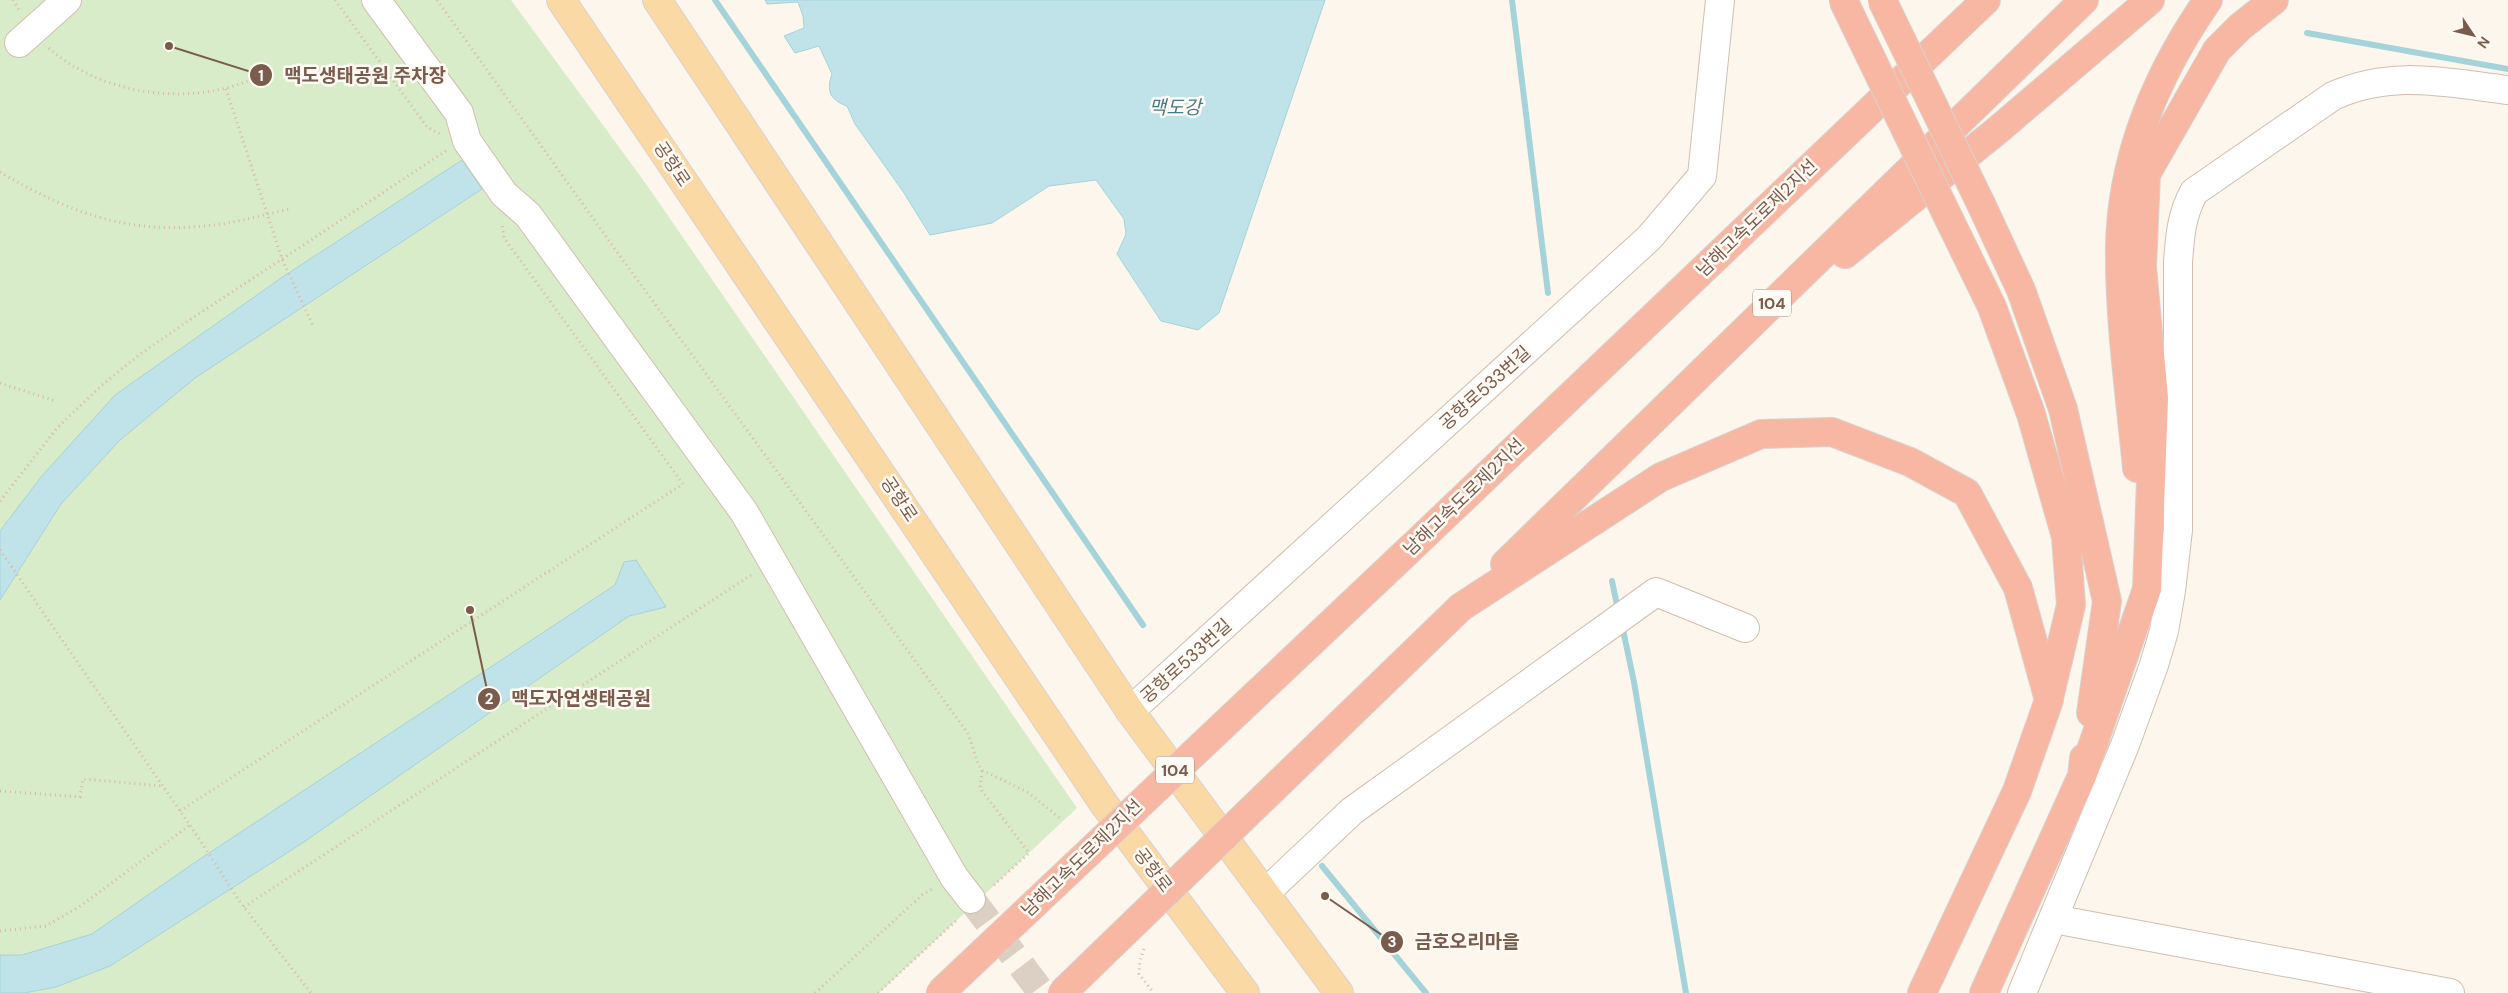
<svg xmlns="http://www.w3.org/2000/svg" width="2508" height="993" viewBox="0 0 2508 993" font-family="'DM Sans','Noto Sans KR',sans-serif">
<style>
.green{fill:#d8ecc9}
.water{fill:#bfe3e8;stroke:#a5d3da}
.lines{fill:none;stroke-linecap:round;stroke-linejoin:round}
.stream{stroke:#a5d3da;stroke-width:6}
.minor-tunnel{stroke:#dcd0c4;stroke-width:28;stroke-dasharray:28 14;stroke-linecap:butt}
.minor-casing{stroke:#d1beb0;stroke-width:30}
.major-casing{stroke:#dad1cd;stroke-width:30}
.highway-casing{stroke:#dad1cd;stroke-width:30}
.path{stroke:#d9b8a5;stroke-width:3;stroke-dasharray:1 4;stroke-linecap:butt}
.minor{stroke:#fff;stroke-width:28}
.major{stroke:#fbd9a5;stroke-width:28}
.highway{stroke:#f7b7a3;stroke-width:28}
.highway-bridge-casing{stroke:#dad1cd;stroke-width:30;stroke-linecap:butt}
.highway-bridge{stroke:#f7b7a3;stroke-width:28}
.labels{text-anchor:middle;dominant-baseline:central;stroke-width:5;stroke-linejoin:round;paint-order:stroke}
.shield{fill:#fffaf3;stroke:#a28b7f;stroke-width:1}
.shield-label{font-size:16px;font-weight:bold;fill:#7a5c4d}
.street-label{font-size:18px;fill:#7a5c4d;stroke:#fffaf3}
.water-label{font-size:19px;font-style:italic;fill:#437c86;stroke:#fffaf3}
.leader{fill:none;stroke:#7a5c4d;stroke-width:2}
.callout-dot{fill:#7a5c4d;stroke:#fffaf3;stroke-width:2}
.mark-label{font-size:15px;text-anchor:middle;font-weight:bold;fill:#fff}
.callout-label{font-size:19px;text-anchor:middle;font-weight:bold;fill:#7a5c4d;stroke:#fffaf3;stroke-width:5;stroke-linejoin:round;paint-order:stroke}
</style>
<rect width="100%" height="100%" fill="#fdf6ec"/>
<path class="green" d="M 0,0 L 511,0 L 644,181 L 1077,808 L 879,993 L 0,993 Z"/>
<path class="water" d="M 765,0 L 1325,0 L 1219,313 L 1198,330 L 1161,321 L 1117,254 L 1126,234 L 1124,219 L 1096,180 L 1049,186 L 992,223 L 930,235 L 902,190 L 855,124 L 847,106 C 830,100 826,91 832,74 L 819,46 L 795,53 L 784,36 L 804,28 L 803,16 L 798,2 L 767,4 Z
M 462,160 L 482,189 L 195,378 L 120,440 L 61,504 L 0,600 L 0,531 L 41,477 L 115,395 L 284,276 Z
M 636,560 L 666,607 L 629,616 L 301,844 L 110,966 L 56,987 L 24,993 L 0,993 L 0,955 L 22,955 L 92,934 L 194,863 L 615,585 L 624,562 Z"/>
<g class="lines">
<path class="stream" d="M 715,0 L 1143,625
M 1512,0 L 1548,293
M 2307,33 L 2508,69
M 1612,581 L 1618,610
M 1622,625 L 1634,682 L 1686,993
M 1322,866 L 1426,993"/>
<path class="minor-tunnel" d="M 971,899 L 1042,993"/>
<defs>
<path id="minor" d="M 376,0 L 459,113 L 467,141 L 504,194 L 528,215 L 744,512 L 954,877 L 971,899
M 19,43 L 67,0
M 1130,711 L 1649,238 L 1702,176 L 1720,0
M 1265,893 L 1352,811 L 1656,592 L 1745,628
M 2054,919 L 2450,993
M 2022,993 L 2125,745 L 2154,665 L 2164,631 L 2171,591 L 2178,530 L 2178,262 C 2180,236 2181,216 2194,192 L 2333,96 C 2393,69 2446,83 2508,90"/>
<path id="major" d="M 561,0 L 1104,804 L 1245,993
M 657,0 L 1130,711 L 1339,993"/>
<path id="highway" d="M 1981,204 L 2021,290 L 2063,409 L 2107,601 L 2091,713
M 1951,223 L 1992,307 L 2031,414 L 2066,537 L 2071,605 L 2049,698
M 1845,254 L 1999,129 L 2150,0
M 2137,468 C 2130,394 2119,319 2120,245 C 2122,156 2158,72 2208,0
M 1411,548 L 1986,0
M 1505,564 L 2084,0
M 1461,607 L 1661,477 L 1761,434 L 1832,432 L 1910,462 L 1967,493 L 2018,588 L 2049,700 L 2017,791 L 1922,993
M 2082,776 L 2147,589 L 2154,398 L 2142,267 L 2146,174 L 2217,50 L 2240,27 L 2274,0
M 1984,993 L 2082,776 L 2084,758"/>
</defs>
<use href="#minor" class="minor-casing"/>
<use href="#major" class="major-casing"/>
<use href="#highway" class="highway-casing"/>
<path class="path" d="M 13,0 L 20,12
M 335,0 L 427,127 L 440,134
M 437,0 L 612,245 L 967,732 C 973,744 975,761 982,770 L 1029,793 L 1062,820
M 49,48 C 103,97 197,108 261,75
M 226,89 L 282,259 L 314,328
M 0,172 C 66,211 125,234 204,226 C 233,224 261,215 290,209
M 0,383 L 55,401
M 0,501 L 57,428 L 102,385 L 139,355 L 188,321 L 446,151
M 0,550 L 198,837 L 240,902 L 311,993
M 982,771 L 980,788 L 1029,853 L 992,887
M 0,791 L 80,797 L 83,779 L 163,786
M 180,811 L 683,484 L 504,238 L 502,225
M 244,907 L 754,573
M 0,931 L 46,926 L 79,907 L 190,825
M 1144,949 L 1140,960 L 1139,974 L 1154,993
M 815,993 L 922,895 L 934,888
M 878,993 L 958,919"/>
<use href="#minor" class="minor"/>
<use href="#major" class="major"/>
<use href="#highway" class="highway"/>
<defs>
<path id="highway-bridge" d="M 1843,0 L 1951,223
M 1882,0 L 1981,204
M 940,993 L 1411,548
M 1062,993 L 1461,607"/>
</defs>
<use href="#highway-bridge" class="highway-bridge-casing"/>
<use href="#highway-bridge" class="highway-bridge"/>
</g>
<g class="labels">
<g class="shield">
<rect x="1753" y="289.5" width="38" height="27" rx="4"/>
<rect x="1156" y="756.5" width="38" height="27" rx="4"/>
</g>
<g class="shield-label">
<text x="1772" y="303">104</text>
<text x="1175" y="770">104</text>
</g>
<g class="street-label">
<text transform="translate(672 164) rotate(56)">공항로</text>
<text transform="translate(1757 218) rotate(-44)">남해고속도로제2지선</text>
<text transform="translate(1485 388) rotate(-42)">공항로533번길</text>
<text transform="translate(1464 497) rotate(-44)">남해고속도로제2지선</text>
<text transform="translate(899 499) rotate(56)">공항로</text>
<text transform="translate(1186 661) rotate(-42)">공항로533번길</text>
<text transform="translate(1082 858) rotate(-44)">남해고속도로제2지선</text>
<text transform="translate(1153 870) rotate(53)">공항로</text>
</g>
<g class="water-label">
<text x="1175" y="107">맥도강</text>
</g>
</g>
<path class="leader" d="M169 46L261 75M470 610L489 699M1325 896L1392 942"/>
<g class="callout-dot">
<circle cx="169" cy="46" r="5"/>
<circle cx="470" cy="610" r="5"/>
<circle cx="1325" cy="896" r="5"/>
<circle cx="261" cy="75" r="12"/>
<circle cx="489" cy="699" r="12"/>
<circle cx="1392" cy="942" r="12"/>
</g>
<g class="mark-label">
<text x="261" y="81">1</text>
<text x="489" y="704">2</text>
<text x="1392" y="947">3</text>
</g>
<g class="callout-label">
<text x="365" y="82">맥도생태공원 주차장</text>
<text x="581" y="705">맥도자연생태공원</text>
<text x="1467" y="948">금호오리마을</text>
</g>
<g transform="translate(2473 35) rotate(125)" stroke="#fffaf3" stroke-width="4" paint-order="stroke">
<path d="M0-4L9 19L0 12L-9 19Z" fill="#7a5c4d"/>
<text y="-8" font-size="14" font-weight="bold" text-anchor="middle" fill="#7a5c4d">N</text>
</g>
</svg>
